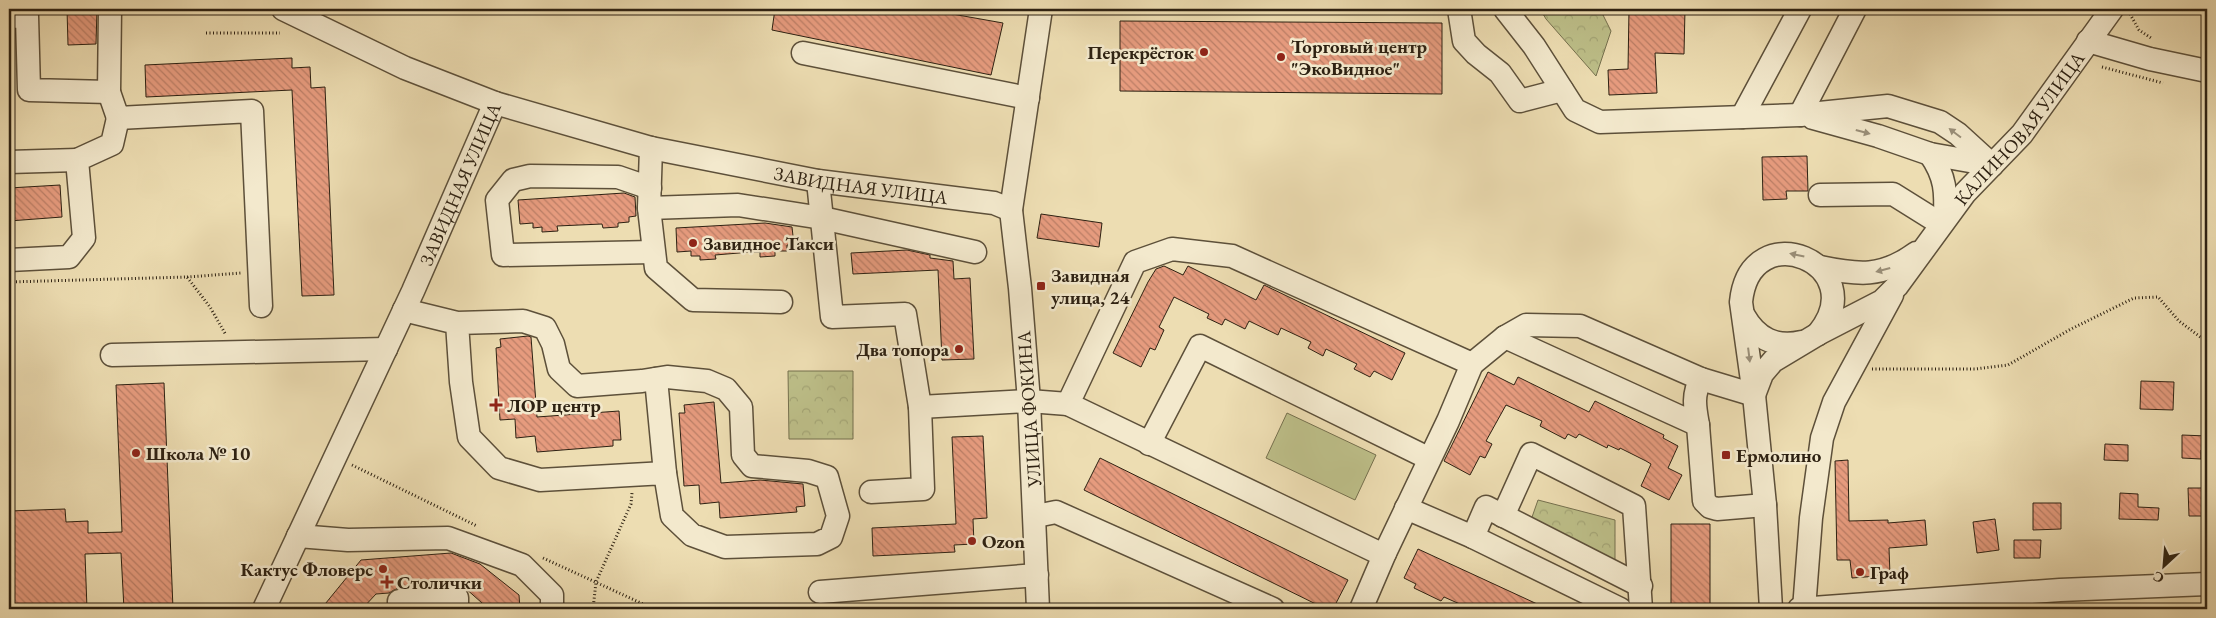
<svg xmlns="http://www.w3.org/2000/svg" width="2216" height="618" viewBox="0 0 2216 618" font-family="'EB Garamond',serif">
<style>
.forest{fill:url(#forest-crowns);stroke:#75704e}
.pitch{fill:#bdbf89;stroke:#75704e}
.building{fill:url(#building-back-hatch);stroke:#2d2112}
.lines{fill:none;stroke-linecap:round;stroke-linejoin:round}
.minor-casing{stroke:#5d503a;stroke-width:25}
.path{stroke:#2d2112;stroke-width:3;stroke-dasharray:1 2.5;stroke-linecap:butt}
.minor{stroke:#f3e9cd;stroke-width:22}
.oneway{fill:#9a8f79}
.poi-dot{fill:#8f2418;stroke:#f3e9cd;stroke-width:2}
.labels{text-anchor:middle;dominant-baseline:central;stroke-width:5;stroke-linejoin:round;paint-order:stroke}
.poi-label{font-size:19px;font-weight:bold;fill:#2d2112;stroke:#f3e9cd;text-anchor:start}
.street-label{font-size:19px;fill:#2d2112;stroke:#f3e9cd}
</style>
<defs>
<pattern id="forest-crowns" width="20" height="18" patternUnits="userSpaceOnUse" patternTransform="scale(1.25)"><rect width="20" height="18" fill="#bdbf89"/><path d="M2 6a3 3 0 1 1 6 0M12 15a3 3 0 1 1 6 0" fill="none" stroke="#a3a475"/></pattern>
<pattern id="building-back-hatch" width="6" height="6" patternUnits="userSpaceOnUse" patternTransform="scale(1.25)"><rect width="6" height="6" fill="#e69b7e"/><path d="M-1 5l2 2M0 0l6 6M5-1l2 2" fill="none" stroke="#bb7e66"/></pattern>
</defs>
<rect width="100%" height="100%" fill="#edddb2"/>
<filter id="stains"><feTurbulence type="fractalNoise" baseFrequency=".004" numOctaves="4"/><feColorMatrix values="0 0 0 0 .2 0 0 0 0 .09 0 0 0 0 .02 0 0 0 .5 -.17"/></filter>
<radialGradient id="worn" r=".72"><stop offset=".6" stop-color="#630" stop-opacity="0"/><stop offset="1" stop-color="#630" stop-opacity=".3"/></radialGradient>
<path class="forest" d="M 1540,9 L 1600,9 L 1611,31 L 1596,76 L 1546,19 Z
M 788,371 L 853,371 L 853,439 L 789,439 Z
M 1538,500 L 1615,520 L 1615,560 L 1531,520 Z"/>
<path class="pitch" d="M 1287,413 L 1376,455 L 1355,500 L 1266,458 Z"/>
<path class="building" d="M 67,9 L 97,9 L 96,44 L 68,45 Z
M 775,9 L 924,9 L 1003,23 L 991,75 L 772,30 Z
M 1629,9 L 1685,9 L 1684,54 L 1655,53 L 1657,93 L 1609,95 L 1608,70 L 1628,69 Z
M 1120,21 L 1442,23 L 1442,94 L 1120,91 Z
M 292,58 L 292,68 L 310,67 L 311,88 L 325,87 L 334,295 L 302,296 L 292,90 L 146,97 L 145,65 Z
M 1807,156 L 1808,191 L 1786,191 L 1787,199 L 1763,200 L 1762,157 Z
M 60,185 L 62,217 L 9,221 L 9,188 Z
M 624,193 L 635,197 L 636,216 L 629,217 L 629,222 L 618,223 L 618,227 L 603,228 L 602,224 L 557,226 L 558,231 L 542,232 L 542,227 L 533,228 L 533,223 L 520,224 L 518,200 Z
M 1041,214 L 1102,223 L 1099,247 L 1037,238 Z
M 765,223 L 792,227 L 794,245 L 787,245 L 787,251 L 775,251 L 775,256 L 760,257 L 760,252 L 751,252 L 715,255 L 716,259 L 700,260 L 700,256 L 691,256 L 691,251 L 677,252 L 676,228 Z
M 907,250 L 930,255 L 930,258 L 953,261 L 954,279 L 970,278 L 974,359 L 942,360 L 938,270 L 853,274 L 851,253 Z
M 1164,266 L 1183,275 L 1188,266 L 1256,300 L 1264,285 L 1405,353 L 1392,380 L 1374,371 L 1370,377 L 1354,369 L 1357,364 L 1326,349 L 1323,356 L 1308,348 L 1311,342 L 1281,328 L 1278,335 L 1249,321 L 1245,329 L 1225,319 L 1222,325 L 1207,318 L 1209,314 L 1174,297 L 1159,327 L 1164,330 L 1155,350 L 1150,348 L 1141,367 L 1113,353 L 1148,282 L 1156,269 Z
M 528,336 L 531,337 L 537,417 L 619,411 L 621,440 L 613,440 L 613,446 L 537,452 L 535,436 L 516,438 L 515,419 L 500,420 L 496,348 L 501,347 L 500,339 Z
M 1488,372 L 1514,385 L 1518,377 L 1589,412 L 1595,401 L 1664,435 L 1663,438 L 1678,446 L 1668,468 L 1682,475 L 1669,500 L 1641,486 L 1651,464 L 1646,461 L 1620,448 L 1619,450 L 1608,445 L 1607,448 L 1579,434 L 1576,438 L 1568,434 L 1565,439 L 1540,426 L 1542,421 L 1506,405 L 1486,441 L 1492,444 L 1485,458 L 1480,456 L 1470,475 L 1444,461 Z
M 2141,381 L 2174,382 L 2173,410 L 2140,409 Z
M 164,383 L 173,609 L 124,609 L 121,553 L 85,554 L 87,609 L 9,609 L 9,511 L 65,509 L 66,522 L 88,521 L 88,533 L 122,532 L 116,385 Z
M 714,402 L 721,483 L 760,480 L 803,484 L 805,506 L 796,507 L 797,512 L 720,518 L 719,502 L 700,504 L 699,485 L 684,486 L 679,413 L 685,413 L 684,405 Z
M 2182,435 L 2207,436 L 2207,450 L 2201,450 L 2201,459 L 2182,458 Z
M 983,436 L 987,518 L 973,519 L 974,544 L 954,545 L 955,552 L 873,556 L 872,528 L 956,524 L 952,437 Z
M 2105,444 L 2128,445 L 2128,461 L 2104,460 Z
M 1100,458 L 1348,580 L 1333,609 L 1326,609 L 1084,490 Z
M 1848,460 L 1849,521 L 1888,520 L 1888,523 L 1925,520 L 1927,545 L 1889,548 L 1890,575 L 1852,578 L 1850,560 L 1837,560 L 1835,461 Z
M 2188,488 L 2207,488 L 2207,516 L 2189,516 Z
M 2120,493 L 2138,494 L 2138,507 L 2159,508 L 2158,520 L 2119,519 Z
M 2033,503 L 2061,503 L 2061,529 L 2033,530 Z
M 1995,519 L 1999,550 L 1977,553 L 1973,522 Z
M 1671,524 L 1710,524 L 1710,609 L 1671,609 Z
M 2014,540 L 2041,540 L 2040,558 L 2014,558 Z
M 1418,549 L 1548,609 L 1471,609 L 1444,597 L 1441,601 L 1414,588 L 1416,584 L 1404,578 Z
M 451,553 L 480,564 L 519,595 L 520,609 L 482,609 L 482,603 L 464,587 L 456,585 L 398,588 L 389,593 L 376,594 L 362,609 L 321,609 L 361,560 Z"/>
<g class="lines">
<defs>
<g id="minor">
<path d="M 110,9 L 109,92 L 118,118 L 252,111 L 261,306"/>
<path d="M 283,9 L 405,68 L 495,103"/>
<path d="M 1459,9 L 1464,41 L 1476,54 L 1500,73 L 1520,101 L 1562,90"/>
<path d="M 1505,9 L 1534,46 L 1575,110 L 1600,122 L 1800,115 L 1888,106 L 1940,122 L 1958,134 L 1992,165"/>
<path d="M 9,17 L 27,16 L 29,90 L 109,92"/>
<path d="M 2088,41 L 2150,59 L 2207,71"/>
<path d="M 803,53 L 1028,98"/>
<path d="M 1800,115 L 1855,9"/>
<path d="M 1742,117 L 1800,9"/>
<path d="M 1813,118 L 1878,136 L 1930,154 L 1992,165"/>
<path d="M 651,148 L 649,208 L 738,205 L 822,218 L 975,252"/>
<path d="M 1930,154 C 1946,177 1946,192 1945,219"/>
<path d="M 9,162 L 77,160"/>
<path d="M 818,181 L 832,317 L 905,314 L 920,407 L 1029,401 L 1068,404"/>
<path d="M 650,188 L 618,177 L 530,176 L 513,180 L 497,200 L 503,255 L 653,252"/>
<path d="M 1820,195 L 1893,194 L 1941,224"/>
<path d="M 649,208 L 656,268 L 693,300 L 781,302"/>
<path d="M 1172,249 L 1232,256 L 1472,364 L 1448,421 L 1385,553 L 1377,552 L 1068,404 L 1135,262 Z"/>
<path d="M 9,260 L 69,257 L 84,238 L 77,160 L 112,144 L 118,118"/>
<path d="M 1820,267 C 1858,275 1882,278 1916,253"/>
<path d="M 404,310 L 457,323 L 461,382 L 469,437 L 499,468 L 540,480 L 665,473 L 672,516 L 692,535 L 725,547 L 817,544 L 831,537 L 838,516 L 827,477 L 808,471 L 752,466 L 743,455 L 741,407 L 726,389 L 707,381 L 667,377 L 642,381 L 577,386 L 559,369 L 553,344 L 545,328 L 523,321 L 457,323"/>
<path d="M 1744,316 C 1757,339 1776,348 1802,342"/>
<path d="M 1505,337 L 1698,425 C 1695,408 1692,395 1701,379"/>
<path d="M 112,355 L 386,349"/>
<path d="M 1472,364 L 1505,337 L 1526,325 L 1580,326 L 1701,379 L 1754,395"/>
<path d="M 656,379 L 665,473"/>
<path id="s1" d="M 1754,395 L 1762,374 L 1773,361 L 1818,334 L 1882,301 L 1897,286 L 1965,193 L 2022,134 L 2112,9"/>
<path d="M 1698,425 L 1704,501 L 1710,507 L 1717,509 L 1765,505"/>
<path d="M 1149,444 L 1200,346 L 1428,458"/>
<path d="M 871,492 L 923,489 L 920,407"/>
<path d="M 1406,508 L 1473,537 L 1486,507 L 1641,586"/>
<path d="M 1036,516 L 1056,512 L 1273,609"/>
<path d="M 1503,516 L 1531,454 L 1634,506 L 1641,609"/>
<path d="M 298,536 L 348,540 L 448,538 L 522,565 L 552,595 L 552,609"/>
<path d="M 1473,537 L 1620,609"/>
<path d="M 820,592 L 1037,575"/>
<path id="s2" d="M 264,609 L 413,291 L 495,103 L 651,148 L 818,181 L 994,203 L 1011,210"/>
<path d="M 399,609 L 399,601 L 457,598 L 457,609"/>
<path d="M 1038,609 L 1029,401 L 1020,288 L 1011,210 L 1041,9"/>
<path d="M 1361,609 L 1385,553"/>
<path d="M 1771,609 L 1765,505 L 1754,395 L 1741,302 C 1750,212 1875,264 1818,334"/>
<path d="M 1799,609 L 2060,590 L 2207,584"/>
<path d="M 1804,609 L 1811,518 L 1822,438 L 1834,402 L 1892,295"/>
</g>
</defs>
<use href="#minor" class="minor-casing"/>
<path class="path" d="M 2130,14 L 2139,30 L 2151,38
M 206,33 L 280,33
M 2102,67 L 2163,83
M 187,277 L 241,273
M 9,282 L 187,277 L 210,307 L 226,335
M 1872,369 L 1975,369 L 2008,365 L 2071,329 L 2134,298 L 2158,297 L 2179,321 L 2207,342
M 352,465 L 477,526
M 543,558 L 654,609
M 593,609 L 596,582 L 631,504 L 632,493"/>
<use href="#minor" class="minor"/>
</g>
<defs><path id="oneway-solid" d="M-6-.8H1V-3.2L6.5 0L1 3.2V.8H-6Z" transform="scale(1.25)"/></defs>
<g class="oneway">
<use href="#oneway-solid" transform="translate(1863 132) rotate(15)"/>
<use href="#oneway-solid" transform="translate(1955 133) rotate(-143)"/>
<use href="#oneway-solid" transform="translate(1797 255) rotate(-168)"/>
<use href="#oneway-solid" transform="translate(1883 270) rotate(165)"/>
<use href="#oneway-solid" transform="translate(1749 355) rotate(83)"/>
</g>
<g class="poi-dot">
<circle cx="1204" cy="52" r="5"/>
<circle cx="1281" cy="57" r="5"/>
<circle cx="693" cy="243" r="5"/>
<rect x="1036" y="281" width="10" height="10" rx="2.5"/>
<circle cx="959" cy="349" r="5"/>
<path d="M493.5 397.5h5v5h5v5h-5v5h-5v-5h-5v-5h5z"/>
<circle cx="136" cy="453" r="5"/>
<rect x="1721" y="450" width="10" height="10" rx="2.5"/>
<circle cx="972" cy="541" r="5"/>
<circle cx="383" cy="569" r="5"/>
<circle cx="1860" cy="572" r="5"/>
<path d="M384.5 574.5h5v5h5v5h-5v5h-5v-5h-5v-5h5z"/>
</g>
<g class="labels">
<g class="poi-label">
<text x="1291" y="46">Торговый центр<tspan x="1291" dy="22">"ЭкоВидное"</tspan></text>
<text x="1194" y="52" text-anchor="end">Перекрёсток</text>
<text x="703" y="243">Завидное Такси</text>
<text x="1051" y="275">Завидная<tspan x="1051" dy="22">улица, 24</tspan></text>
<text x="949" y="349" text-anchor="end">Два топора</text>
<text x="507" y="405">ЛОР центр</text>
<text x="146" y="453">Школа № 10</text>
<text x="1736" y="455">Ермолино</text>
<text x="982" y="541">Ozon</text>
<text x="373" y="569" text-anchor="end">Кактус Фловерс</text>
<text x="1870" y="572">Граф</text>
<text x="397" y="582">Столички</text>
</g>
<g class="street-label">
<text stroke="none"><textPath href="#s1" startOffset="385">КАЛИНОВАЯ УЛИЦА</textPath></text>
<text stroke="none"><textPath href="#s2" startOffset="932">ЗАВИДНАЯ УЛИЦА</textPath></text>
<text stroke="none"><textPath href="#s2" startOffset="468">ЗАВИДНАЯ УЛИЦА</textPath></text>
<text transform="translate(1029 409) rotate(-94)">УЛИЦА ФОКИНА</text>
</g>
</g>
<rect width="2216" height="618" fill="none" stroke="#edddb2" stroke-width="30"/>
<rect x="10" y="10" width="2196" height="598" fill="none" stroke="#2d2112" stroke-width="2.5"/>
<rect x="15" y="15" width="2186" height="588" fill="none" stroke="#2d2112"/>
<g transform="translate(2164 566) rotate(206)" stroke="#f3e9cd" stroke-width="4" paint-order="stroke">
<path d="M0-4L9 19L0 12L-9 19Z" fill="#2d2112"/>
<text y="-8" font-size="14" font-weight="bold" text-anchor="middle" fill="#2d2112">С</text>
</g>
<rect width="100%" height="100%" filter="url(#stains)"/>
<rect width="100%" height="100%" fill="url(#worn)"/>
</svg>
